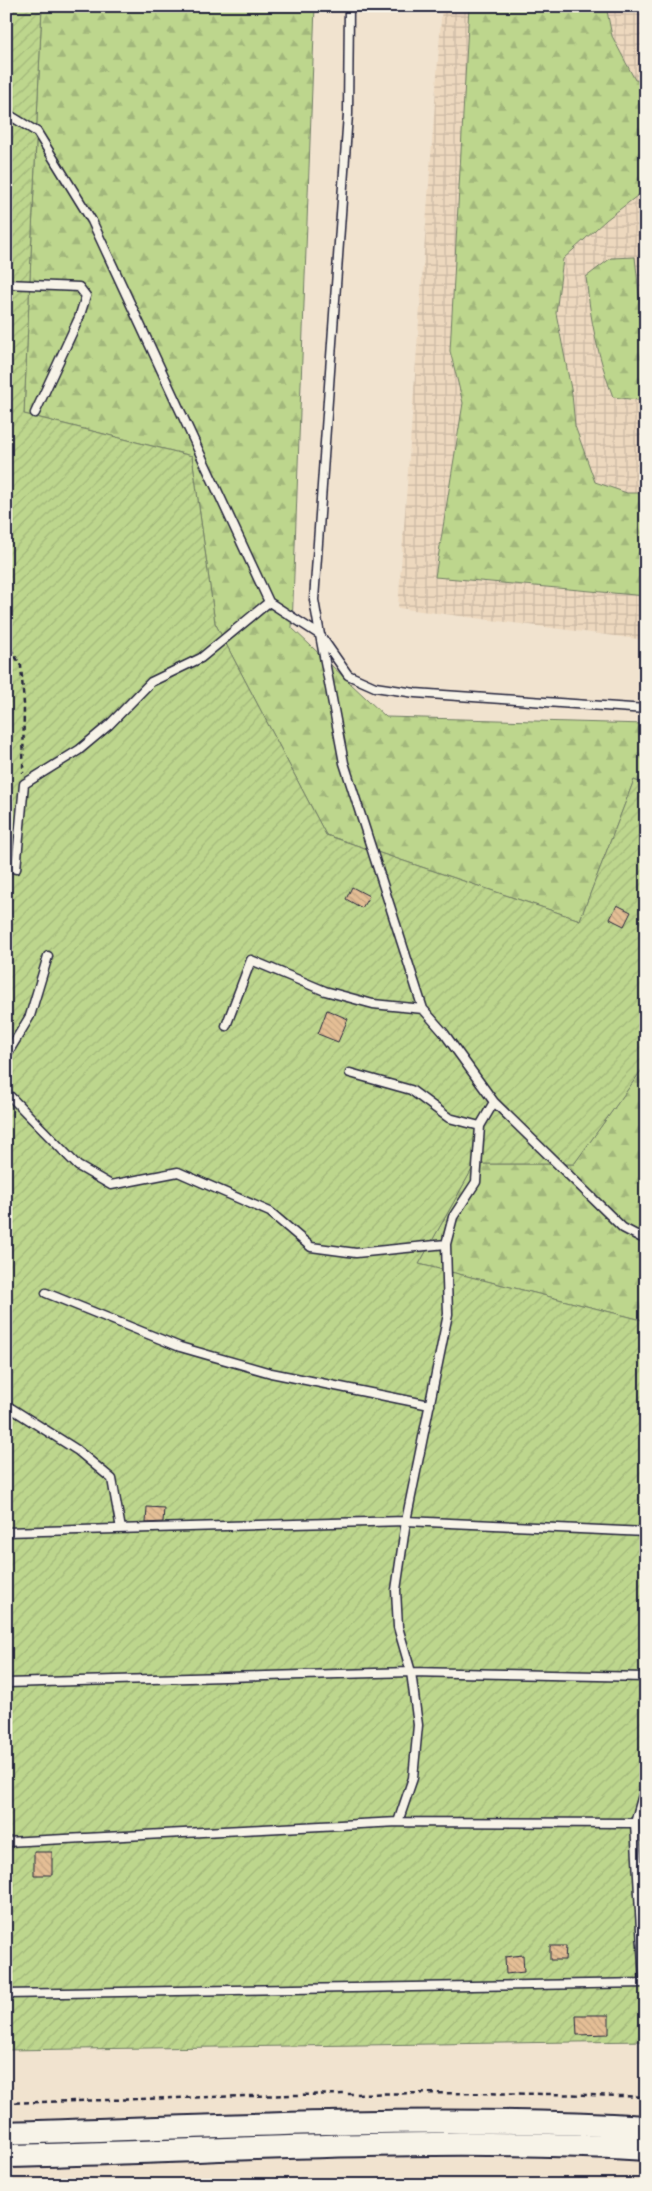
<svg xmlns="http://www.w3.org/2000/svg" width="652" height="2191" viewBox="0 0 652 2191" font-family="'Shantell Sans',sans-serif">
<style>
.industrial{fill:url(#industrial-grid)}
.forest{fill:url(#forest-firs);stroke:#707c64}
.garden{fill:url(#garden-furrows);stroke:#707c64}
.building{fill:url(#building-back-hatch);stroke:#22223b}
.lines{fill:none;stroke-linecap:round;stroke-linejoin:round}
.lane-casing{stroke:#22223b;stroke-width:11}
.secondary-casing{stroke:#22223b;stroke-width:26}
.path{stroke:#22223b;stroke-width:2.5;stroke-dasharray:5 4;stroke-linecap:butt}
.lane{stroke:#f7f3e8;stroke-width:8}
.secondary{stroke:#f7f3e8;stroke-width:22}
</style>
<defs>
<pattern id="industrial-grid" width="8" height="8" patternUnits="userSpaceOnUse" patternTransform="scale(1.25)"><rect width="8" height="8" fill="#edd8be"/><path d="M0 4h8M4 0v8" fill="none" stroke="#cbb9a4"/></pattern>
<pattern id="forest-firs" width="22" height="20" patternUnits="userSpaceOnUse" patternTransform="scale(1.25)"><rect width="22" height="20" fill="#bdd68d"/><path d="M5 1l3.5 6h-7zM16 11l3.5 6h-7z" fill="#a2b77b"/></pattern>
<pattern id="garden-furrows" width="10" height="10" patternUnits="userSpaceOnUse" patternTransform="scale(1.25)"><rect width="10" height="10" fill="#bdd68d"/><path d="M-1 1l2-2M0 10L10 0M9 11l2-2" fill="none" stroke="#a2b77b"/></pattern>
<pattern id="building-back-hatch" width="6" height="6" patternUnits="userSpaceOnUse" patternTransform="scale(1.25)"><rect width="6" height="6" fill="#e4be95"/><path d="M-1 5l2 2M0 0l6 6M5-1l2 2" fill="none" stroke="#c3a381"/></pattern>
</defs>
<rect width="100%" height="100%" fill="#f1e3cf"/>
<filter id="ink" filterUnits="userSpaceOnUse"><feTurbulence type="fractalNoise" baseFrequency=".02" numOctaves="2"/><feDisplacementMap in="SourceGraphic" scale="10" xChannelSelector="R" yChannelSelector="G"/><feConvolveMatrix kernelMatrix="1 2 1 2 8 2 1 2 1" color-interpolation-filters="sRGB"/></filter>
<g filter="url(#ink)">
<path class="industrial" d="M 442,6 L 646,6 L 646,640 L 398,608 Z"/>
<path class="forest" d="M 42,6 L 315,6 L 292,628 L 386,717 L 646,724 L 646,785 L 634,780 L 580,920 L 326,835 L 215,623 L 192,456 L 24,414 Z
M 469,6 L 606,6 L 612,36 L 635,80 L 646,81 L 646,189 L 606,220 L 563,259 L 556,313 L 572,394 L 575,426 L 595,482 L 627,493 L 646,493 L 646,596 L 435,577 L 463,403 L 450,351 Z
M 635,257 L 640,303 L 646,310 L 646,401 L 613,397 C 597,353 591,323 586,277 L 611,258 Z
M 646,1064 L 646,1321 L 419,1264 L 475,1164 L 574,1164 Z"/>
<path class="garden" d="M 6,6 L 42,6 L 24,414 L 192,456 L 215,623 L 326,835 L 580,920 L 634,780 L 646,785 L 646,1064 L 574,1164 L 475,1164 L 419,1264 L 646,1321 L 646,2041 L 6,2050 Z"/>
<path class="building" d="M 352,887 L 369,896 L 362,908 L 346,899 Z
M 617,905 L 631,912 L 624,926 L 610,919 Z
M 327,1010 L 348,1019 L 338,1042 L 318,1034 Z
M 147,1507 L 164,1508 L 163,1522 L 146,1523 Z
M 34,1852 L 52,1852 L 52,1875 L 34,1875 Z
M 550,1946 L 566,1946 L 565,1960 L 550,1960 Z
M 523,1955 L 524,1972 L 506,1974 L 505,1957 Z
M 576,2015 L 609,2015 L 609,2034 L 577,2035 Z"/>
<g class="lines">
<defs>
<path id="lane" d="M 349,6 L 348,114 L 314,600 L 320,635 L 348,675 L 375,687 L 415,693 L 646,709
M 6,113 L 37,132 L 92,221 L 269,602 L 320,635 L 344,763 L 423,1009 L 444,1033 L 494,1102 L 623,1228 L 646,1240
M 6,284 L 79,287 L 86,296 L 79,318 L 35,413
M 6,866 L 16,869 L 24,784 L 79,750 L 109,725 L 151,682 L 201,658 L 269,602
M 226,1026 L 251,960 L 325,991 L 373,1004 L 423,1009
M 6,1056 L 30,1016 L 48,956
M 350,1073 L 411,1090 L 449,1118 L 480,1126 L 494,1102
M 6,1092 L 78,1166 L 111,1185 L 178,1172 L 270,1212 L 311,1247 L 356,1253 L 446,1244
M 46,1293 L 180,1347 L 271,1373 L 430,1405
M 6,1405 L 77,1450 L 112,1479 L 121,1529
M 6,1532 L 406,1521 L 646,1532
M 6,1683 L 411,1672 L 646,1677
M 398,1822 L 413,1778 L 418,1725 L 411,1672 L 398,1627 L 396,1590 L 406,1521 L 448,1314 L 446,1244 L 453,1217 L 476,1182 L 480,1126
M 6,1842 L 398,1822 L 635,1823
M 644,1983 L 635,1823 L 646,1784
M 6,1994 L 646,1983"/>
<path id="secondary" d="M 6,2133 C 219,2127 433,2114 646,2127
M 6,2156 C 219,2151 433,2136 646,2149"/>
</defs>
<use href="#lane" class="lane-casing"/>
<use href="#secondary" class="secondary-casing"/>
<path class="path" d="M 6,641 L 21,666 L 24,704 L 23,773
M 6,2103 C 220,2097 432,2088 646,2097"/>
<use href="#lane" class="lane"/>
<use href="#secondary" class="secondary"/>
</g>
</g>
<rect width="652" height="2191" fill="none" stroke="#f7f3e8" stroke-width="25"/>
<rect x="12" y="12" width="627" height="2166" fill="none" stroke="#22223b" stroke-width="2" filter="url(#ink)"/>
</svg>
